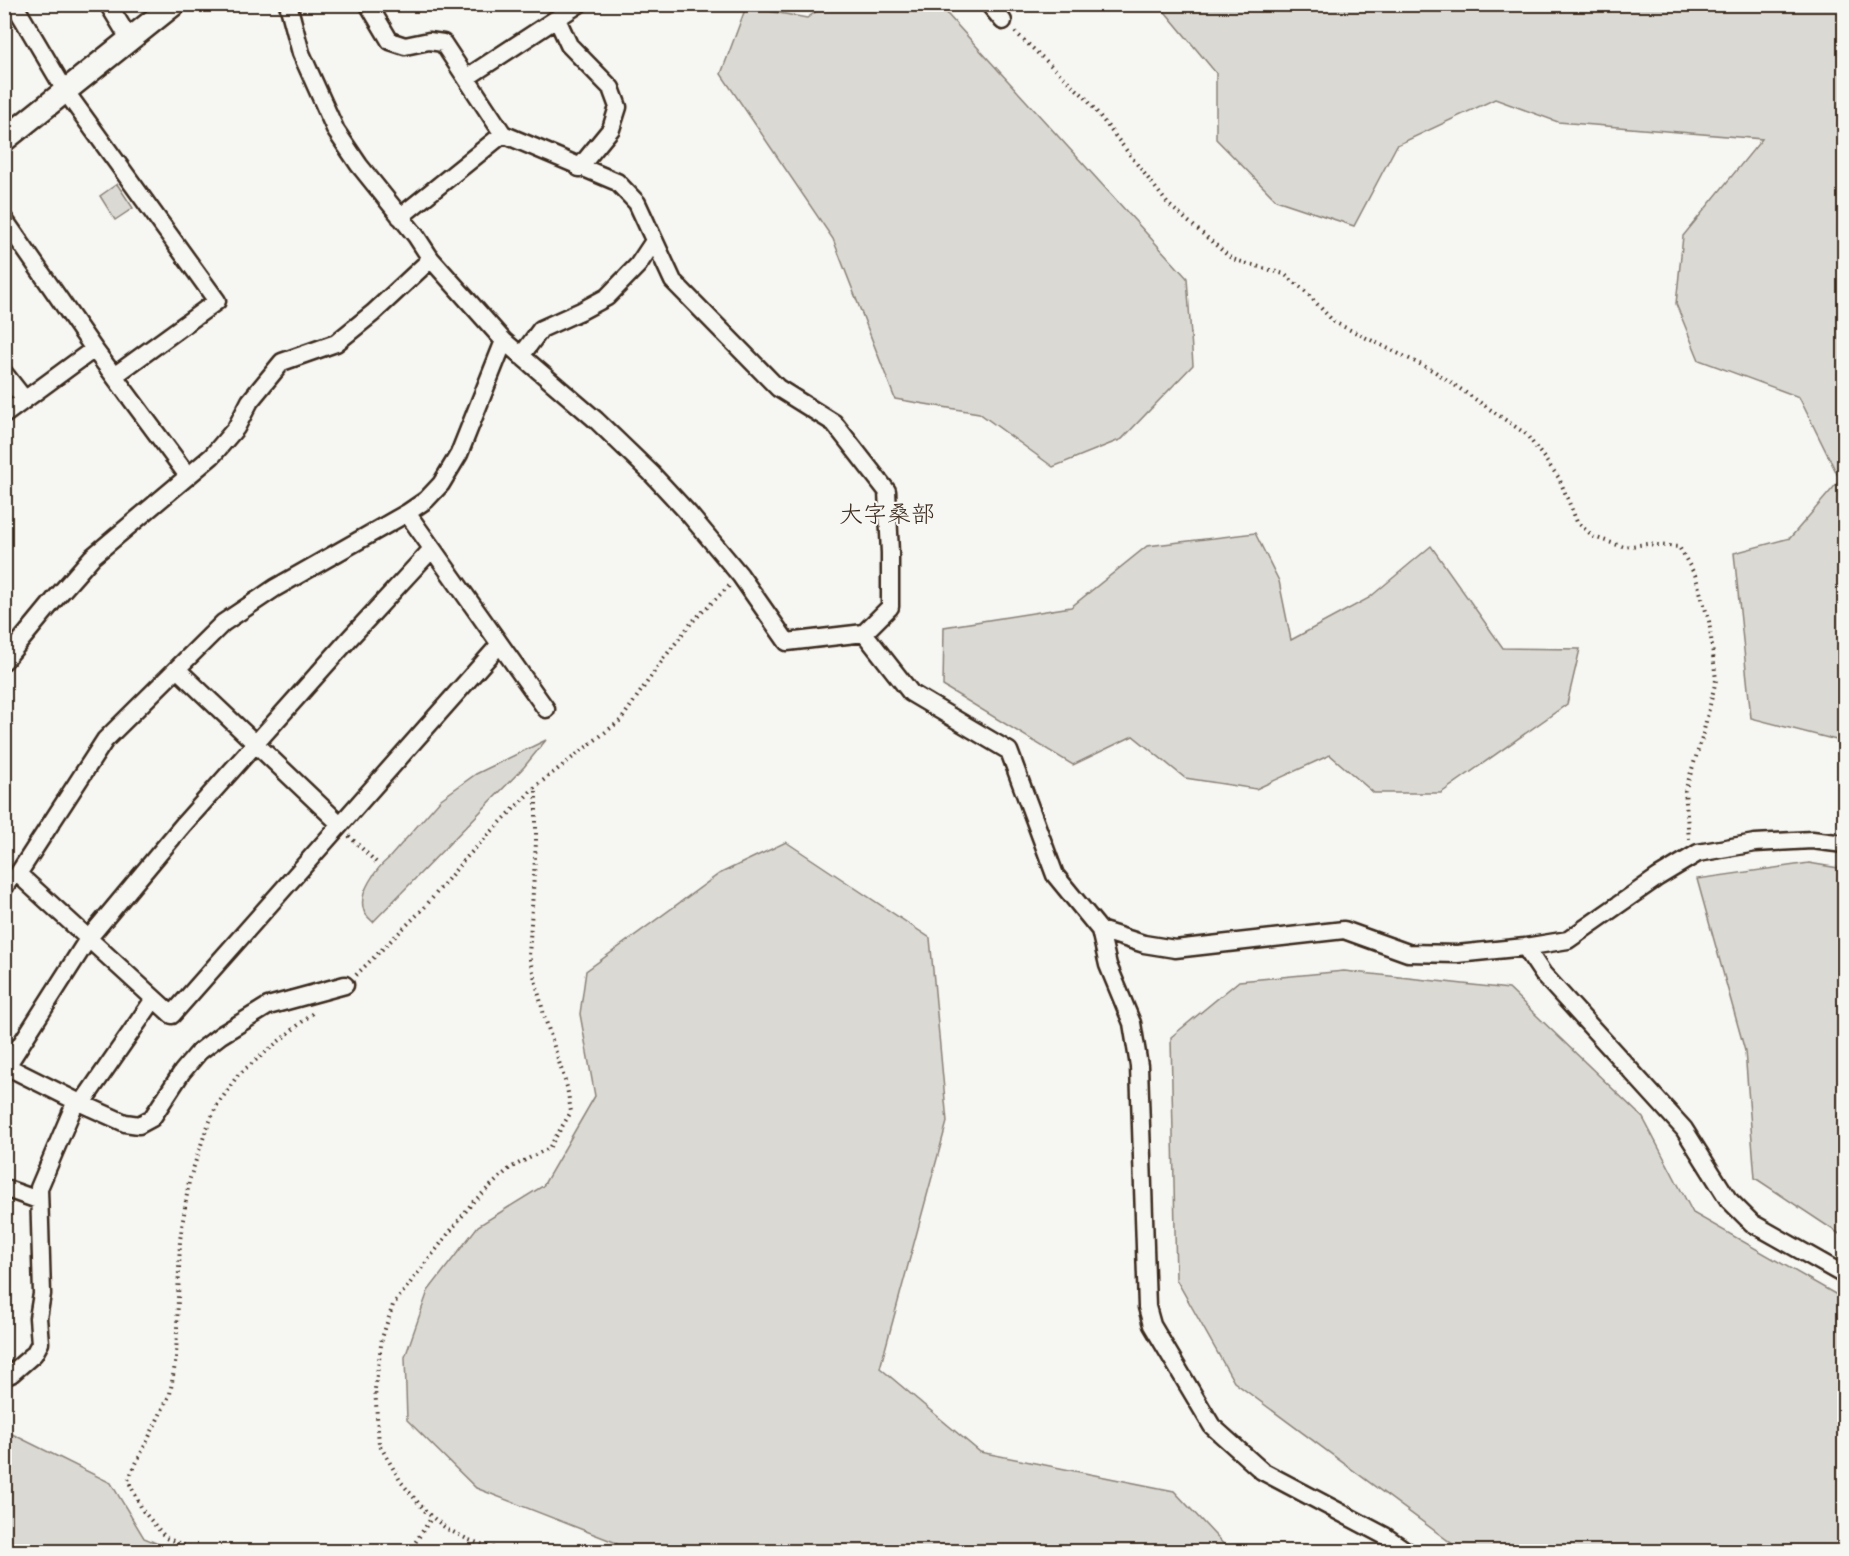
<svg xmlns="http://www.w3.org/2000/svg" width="1849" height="1556" viewBox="0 0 1849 1556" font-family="Sriracha,'Klee One',sans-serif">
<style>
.green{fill:#dad9d3;stroke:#8a8278;stroke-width:1.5}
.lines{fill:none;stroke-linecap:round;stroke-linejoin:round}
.lane-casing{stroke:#3b2a1e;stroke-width:13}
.street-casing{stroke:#3b2a1e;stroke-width:21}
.secondary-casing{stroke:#3b2a1e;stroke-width:27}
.path{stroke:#3b2a1e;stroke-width:4;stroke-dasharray:1.5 4.5;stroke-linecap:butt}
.lane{stroke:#f6f6f2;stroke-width:8}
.street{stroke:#f6f6f2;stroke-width:16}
.secondary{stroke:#f6f6f2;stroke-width:22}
.labels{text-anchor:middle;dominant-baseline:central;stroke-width:4.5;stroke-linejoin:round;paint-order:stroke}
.quarter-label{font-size:24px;fill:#3b2a1e;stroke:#f6f6f2}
</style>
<rect width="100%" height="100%" fill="#f6f6f2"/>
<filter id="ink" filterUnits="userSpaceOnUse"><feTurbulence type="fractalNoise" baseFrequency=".0167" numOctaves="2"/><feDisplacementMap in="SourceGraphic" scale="12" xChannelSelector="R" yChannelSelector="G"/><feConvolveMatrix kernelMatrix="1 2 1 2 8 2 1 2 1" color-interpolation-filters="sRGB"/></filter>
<g filter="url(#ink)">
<path class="green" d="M 827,4 L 939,5 L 1187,278 L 1193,365 L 1122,439 L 1053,467 L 979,413 L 895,399 L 833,239 L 721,74 L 746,7 L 807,18 Z
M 1155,5 L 1844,5 L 1844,742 L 1751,718 L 1734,553 L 1790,538 L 1840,480 L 1799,397 L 1699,360 L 1676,304 L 1683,236 L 1762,139 L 1558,122 L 1495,99 L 1397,145 L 1354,226 L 1276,200 L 1216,139 L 1216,73 L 1161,7 Z
M 117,184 L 133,208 L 115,220 L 100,196 Z
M 1255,533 L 1279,581 L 1291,640 L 1369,598 L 1431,546 L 1503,648 L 1580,649 L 1567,704 L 1441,793 L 1374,793 L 1330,755 L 1256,789 L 1185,778 L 1133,736 L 1073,765 L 943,686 L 944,627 L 1071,607 L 1147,546 Z
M 546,740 L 524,767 L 373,922 C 370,919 365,915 364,911 C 357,893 377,868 389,858 L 441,799 L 476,774 Z
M 786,842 L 930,938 L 947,1122 L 880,1368 L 980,1452 L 1174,1491 L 1230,1551 L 627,1551 L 614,1542 L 476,1488 L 407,1420 L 405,1357 L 428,1291 L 478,1226 L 543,1186 L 595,1096 L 580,1014 L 586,971 L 719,874 Z
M 1809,863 L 1844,869 L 1844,1237 L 1755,1178 L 1745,1051 L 1697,879 Z
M 1344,971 L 1509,989 L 1643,1118 L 1693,1213 L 1844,1299 L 1844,1551 L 1462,1551 L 1234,1382 L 1176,1279 L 1171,1037 L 1239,981 Z
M 4,1430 L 111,1483 L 144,1538 L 175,1551 L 5,1551 Z"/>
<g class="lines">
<defs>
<path id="lane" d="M 4,895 L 18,874"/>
<path id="street" d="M 14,4 L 66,92 L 217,301 L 114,376
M 108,4 L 130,40
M 288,4 L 301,53 L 336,131 L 359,165 L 416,236 L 431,259 L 504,341 L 596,420 L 651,473 L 689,514 L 740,575 L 787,642 L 864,633 L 890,607 L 890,553 L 887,491 L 834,423 L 778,388 L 673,281 L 637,203 L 617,182 L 503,134 L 443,43 L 429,41 L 405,46 L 390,41 L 368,4
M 989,4 L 1003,21
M 557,19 L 569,45 L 611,88 L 618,107 L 611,129 L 579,168
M 466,78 L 579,4
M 400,217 L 503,134
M 4,219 L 94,349 L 188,476
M 521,356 L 541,329 L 581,311 L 607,297 L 638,265 L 654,241
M 4,373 L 25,400
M 4,415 L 94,349
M 407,513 L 546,709
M 864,633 L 911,693 L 1009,751 L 1055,875 L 1100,930 L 1108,965 L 1132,1023 L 1139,1066 L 1147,1307 L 1152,1325 L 1212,1426 L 1262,1471 L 1385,1536 L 1408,1552
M 500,644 L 172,1015 L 18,874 L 105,740 L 223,623 L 275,588 L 407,513 L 426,500 L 441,484 L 459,454 L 504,341
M 4,661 L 55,599 L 92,557 L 212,456 L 236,428 L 250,401 L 282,362 L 336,343 L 373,313 L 431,259
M 177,669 L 340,824
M 1100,930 L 1144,944 L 1175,949 L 1344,930 L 1408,953 L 1457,954 L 1525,947 L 1568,940 L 1658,877 L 1698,853 L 1755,843 L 1812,840 L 1844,844
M 1525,947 L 1543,974 L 1684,1129 L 1728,1199 L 1752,1223 L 1844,1275
M 4,1065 L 76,1101 L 125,1123 L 139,1125 L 152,1118 L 182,1072 L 199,1052 L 221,1035 L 268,1006 L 345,985
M 7,1066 L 88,939 L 183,825 L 349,639 L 432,549
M 82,1103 L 154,999
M 4,1188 L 38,1200
M 4,1377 L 11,1374 L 34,1354 L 40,1343 L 38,1318 L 42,1294 L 39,1188 L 76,1101"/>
<path id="secondary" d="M 4,140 L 174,4"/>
</defs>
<use href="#lane" class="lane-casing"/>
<use href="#street" class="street-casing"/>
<use href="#secondary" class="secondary-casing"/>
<path class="path" d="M 1015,32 L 1085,97 L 1168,204 L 1232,259 L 1284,274 L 1304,290 L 1334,322 L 1434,371 L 1526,434 L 1559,478 L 1577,522 L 1594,537 L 1624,547 L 1647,544 L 1679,547 L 1695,575 L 1709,621 L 1716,680 L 1702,738 L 1685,791 L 1689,839
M 349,836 L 376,862
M 356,975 L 424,908 L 463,861 L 536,786 L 621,720 L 661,662 L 692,622 L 729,586
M 201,1552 L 166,1538 L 143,1511 L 128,1480 L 170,1394 L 176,1358 L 180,1240 L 189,1181 L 205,1133 L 216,1107 L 238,1075 L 314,1012
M 409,1552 L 432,1517
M 505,1552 L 469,1540 L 447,1529 L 426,1512 L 401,1482 L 379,1444 L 375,1389 L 382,1338 L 393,1305 L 473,1202 L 510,1168 L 549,1148 L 571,1112 L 567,1087 L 544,1015 L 529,956 L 536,842 L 536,787"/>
<use href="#lane" class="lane"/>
<use href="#street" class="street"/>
<use href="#secondary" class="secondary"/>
</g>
</g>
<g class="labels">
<g class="quarter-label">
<text x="887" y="514">大字桑部</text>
</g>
</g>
<rect width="1849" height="1556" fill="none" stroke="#f6f6f2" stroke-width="24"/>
<rect x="12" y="12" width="1825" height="1532" fill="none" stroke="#3b2a1e" stroke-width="2" filter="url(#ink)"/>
</svg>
